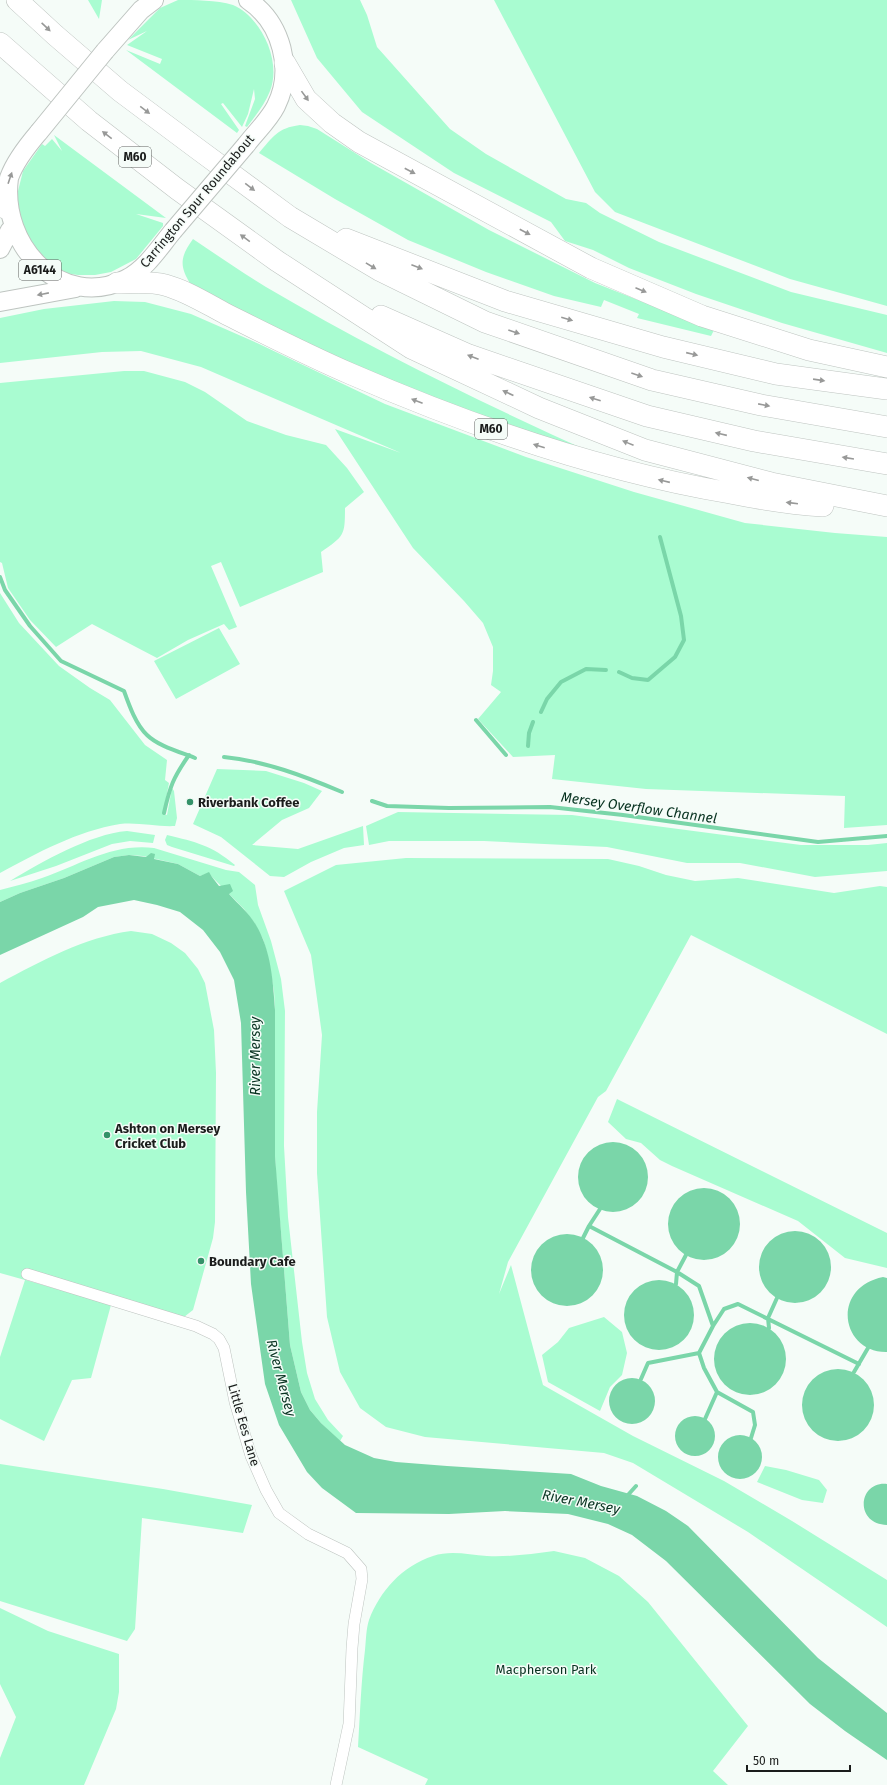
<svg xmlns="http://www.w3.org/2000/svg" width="887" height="1785" viewBox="0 0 887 1785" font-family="'Fira Sans',sans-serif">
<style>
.green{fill:#a9fcd1}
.water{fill:#7ad6a9}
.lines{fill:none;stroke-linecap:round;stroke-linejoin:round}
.stream{stroke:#7ad6a9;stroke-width:4}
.street-casing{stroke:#bec4c0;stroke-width:12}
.primary-casing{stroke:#bec4c0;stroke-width:20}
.highway-casing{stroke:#bec4c0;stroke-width:22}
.street{stroke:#fff;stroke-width:11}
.primary{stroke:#fff;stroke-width:18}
.highway{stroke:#fff;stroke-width:21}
.primary-bridge-casing{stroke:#bec4c0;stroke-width:20;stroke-linecap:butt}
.primary-bridge{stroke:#fff;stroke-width:18}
.oneway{fill:#989998}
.poi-dot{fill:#359269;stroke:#f5fcf8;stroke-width:1.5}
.labels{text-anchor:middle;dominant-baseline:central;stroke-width:3;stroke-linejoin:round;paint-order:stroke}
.shield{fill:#f5fcf8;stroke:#5c5f5d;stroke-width:1}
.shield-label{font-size:12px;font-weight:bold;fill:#1a1c1b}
.street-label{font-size:13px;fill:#1a1c1b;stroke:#f5fcf8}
.poi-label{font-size:13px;font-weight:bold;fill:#1a1c1b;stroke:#f5fcf8;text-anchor:start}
.park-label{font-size:13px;fill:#093422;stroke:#f5fcf8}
.water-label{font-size:14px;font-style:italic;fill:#083321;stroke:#f5fcf8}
</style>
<rect width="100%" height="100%" fill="#f5fcf8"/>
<path class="green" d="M 88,0 L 102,0 L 99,19 Z
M 178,0 C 195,0 216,0 233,5 C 261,17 282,61 270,91 C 265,104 256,115 247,127 L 245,126 L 255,99 L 254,89 L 248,114 L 242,127 L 223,103 L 221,104 L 239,130 L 237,133 L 126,50 L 160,64 L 162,59 L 127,45 L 147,31 L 128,40 L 160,8 Z
M 291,0 L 360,0 L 367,15 L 377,47 L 450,129 L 486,154 L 566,199 L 586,203 L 600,213 L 659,242 L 791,292 L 887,315 L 887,353 L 782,323 L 696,294 L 629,268 L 593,250 L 565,241 L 551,222 L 454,173 L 362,112 L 317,58 Z
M 494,0 L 887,0 L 887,306 L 790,279 L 615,212 L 595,192 Z
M 300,125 L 308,126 L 317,129 L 371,163 L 489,230 L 595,283 L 714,330 L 711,336 L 637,318 L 639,314 L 604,300 L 601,307 L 554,296 L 486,272 L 408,240 L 335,199 L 259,153 C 273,137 277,128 300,125 Z
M 54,135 L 166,218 L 136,214 L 163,223 L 163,226 L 136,259 L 111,272 L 95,275 L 78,275 L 64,273 L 53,267 L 25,239 L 16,199 L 23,171 L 42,144 L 45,146 L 52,139 L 62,151 Z
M 193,239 C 217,255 241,272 266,287 C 373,350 484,404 597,455 L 578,452 L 338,361 L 191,285 C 179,266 180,257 193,239 Z
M 114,301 L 145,302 L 191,314 L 257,343 L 385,404 L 526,457 L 634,492 L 745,523 L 835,533 L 887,537 L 887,825 L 844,828 L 845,796 L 646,789 L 552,779 L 555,755 L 513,757 L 478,719 L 501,692 L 491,685 L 493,671 L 493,647 L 483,623 L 464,601 L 413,548 L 335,429 L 401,453 L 201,367 L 141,351 L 102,352 L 0,363 L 0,318 L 44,309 Z
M 124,371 L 144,371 L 185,382 L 205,392 L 247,421 L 286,435 L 326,445 L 347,468 L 364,492 L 345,508 C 345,536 344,536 321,552 L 323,572 L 240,607 L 221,562 L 211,566 L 237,627 L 229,630 L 224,624 L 188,640 L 157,658 L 92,624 L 56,647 L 30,620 L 8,588 L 2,563 L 0,562 L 0,383 Z
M 0,593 L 19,623 L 59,666 L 90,688 L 110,700 L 145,745 L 167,760 L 165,780 L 169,783 L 163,814 L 167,815 L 172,788 L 174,791 L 177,818 L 175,826 C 157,827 138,822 120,824 C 77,831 37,853 0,873 Z
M 219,628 L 240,664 L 176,699 L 154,661 Z
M 217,769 L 266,771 L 304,783 L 322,791 L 309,808 L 282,820 L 252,845 L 298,849 L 363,826 L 364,845 L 344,848 L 311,862 L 284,877 L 270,876 L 221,837 L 193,824 Z
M 398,812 L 572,815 L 801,845 L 868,845 L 887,843 L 887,871 L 815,877 L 740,863 L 687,863 L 607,847 L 484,841 L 389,841 L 369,845 L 366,826 Z
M 127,831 L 155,835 L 153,843 L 130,841 L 112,844 L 56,866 L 10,881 C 42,862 90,834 127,831 Z
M 167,835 C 196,842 211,845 235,865 L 234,866 L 172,847 L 167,845 L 165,840 Z
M 154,848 L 226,870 L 239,872 L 255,885 L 258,905 L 271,941 L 281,979 L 285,1011 L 284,1146 L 288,1217 L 302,1342 L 307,1373 L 315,1399 L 328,1420 L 343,1436 L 340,1441 L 321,1423 L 310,1410 L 301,1392 L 290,1345 L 281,1232 L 277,1192 L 275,1156 L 275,1010 L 274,991 L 267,953 L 263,939 L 255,924 L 244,909 L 212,877 L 209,873 L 200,876 L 178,864 L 143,856 L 129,855 L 114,857 L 64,878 L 20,893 L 0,902 L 0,890 C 14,886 28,883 42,878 C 80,865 112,843 154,848 Z
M 406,858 L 608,859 L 639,866 L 666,875 L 695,881 L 738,878 L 834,893 L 880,886 L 887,887 L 887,1034 L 691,935 L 606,1091 L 598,1097 L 508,1262 L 499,1294 L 511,1265 L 543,1385 L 633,1436 L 724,1481 L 792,1521 L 887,1580 L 887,1627 L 748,1532 L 633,1463 L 604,1453 L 425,1437 L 386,1427 L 360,1408 L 340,1372 L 327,1317 L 317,1173 L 317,1112 L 322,1035 L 311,955 L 284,891 L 336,865 Z
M 131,931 L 152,934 L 171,943 L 185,953 L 198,969 L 205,983 L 214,1030 L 216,1073 L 215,1222 L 213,1238 L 193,1310 L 184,1317 L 28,1270 L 26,1280 L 111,1305 L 91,1378 L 72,1380 L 44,1441 L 0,1419 L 0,1357 L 25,1280 L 0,1273 L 0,983 C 41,961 85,937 131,931 Z
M 617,1099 L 887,1233 L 887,1268 L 845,1258 L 798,1221 L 672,1166 L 660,1160 L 641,1143 L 626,1139 L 608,1122 Z
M 604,1317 L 622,1332 L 627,1353 L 622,1375 L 610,1387 L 600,1411 L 548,1382 L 542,1355 L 558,1342 L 569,1328 Z
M 0,1464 L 163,1489 L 252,1505 L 243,1533 L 142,1518 L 135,1629 L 127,1641 L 0,1601 Z
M 765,1466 L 786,1470 L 819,1480 L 827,1490 L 823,1503 L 802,1500 L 757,1482 Z
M 554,1551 L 585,1558 L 619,1576 L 648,1602 L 748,1726 L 713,1771 L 728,1785 L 425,1785 L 428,1779 L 358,1747 C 360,1715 361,1683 365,1650 C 366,1641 366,1629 369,1620 C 380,1591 402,1566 433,1556 C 451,1550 469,1555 487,1556 C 509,1557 532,1554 554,1551 Z
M 0,1608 L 48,1631 L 119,1654 L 119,1692 L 116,1709 L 84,1785 L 0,1785 L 0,1758 L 16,1717 L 0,1684 Z"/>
<path class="water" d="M 151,853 L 155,854 L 154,859 L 178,864 L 200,876 L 209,872 L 212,877 L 219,886 L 230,884 L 233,891 L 229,894 C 238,904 249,913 256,925 C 271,950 273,981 275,1010 L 275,1156 L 290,1345 L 301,1392 L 310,1410 L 321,1423 L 345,1445 L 374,1458 L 396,1462 L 447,1466 L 571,1474 L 601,1486 L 637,1496 L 666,1511 L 688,1526 L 818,1658 L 887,1713 L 887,1760 L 845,1731 L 810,1704 L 666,1561 L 632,1535 L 608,1524 L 568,1514 L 505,1511 L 449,1514 L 356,1513 L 322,1488 L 307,1472 L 279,1425 L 265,1384 L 251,1284 L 246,1192 L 241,1023 L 234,980 L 220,952 L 203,930 L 180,912 L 157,905 L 134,900 L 98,907 L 83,917 L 0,955 L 0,902 L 20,893 L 64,878 L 114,857 L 129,855 L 146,857 Z
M578 1177a35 35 0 1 1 70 0a35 35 0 1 1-70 0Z
M668 1224a36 36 0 1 1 72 0a36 36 0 1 1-72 0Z
M759 1267a36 36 0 1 1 72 0a36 36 0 1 1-72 0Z
M531 1270a36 36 0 1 1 72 0a36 36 0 1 1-72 0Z
M 883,1277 L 887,1278 L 887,1352 C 841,1353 830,1288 883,1277 Z
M624 1315a35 35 0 1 1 70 0a35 35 0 1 1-70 0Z
M714 1359a36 36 0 1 1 72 0a36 36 0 1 1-72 0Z
M802 1405a36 36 0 1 1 72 0a36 36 0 1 1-72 0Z
M609 1401a23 23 0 1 1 46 0a23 23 0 1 1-46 0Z
M675 1436a20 20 0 1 1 40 0a20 20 0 1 1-40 0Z
M718 1457a22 22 0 1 1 44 0a22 22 0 1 1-44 0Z
M 887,1484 L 887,1525 C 854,1524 858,1481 887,1484 Z"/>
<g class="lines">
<path class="stream" d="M 0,577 L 5,590 L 30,626 L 61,661 L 124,691 C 129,705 136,725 147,735 C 158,746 180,752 195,758
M 619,672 L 632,678 L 648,680 L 675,657 L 684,640 L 681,616 L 660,537
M 541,712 L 547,699 L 561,682 L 586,669 L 606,670
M 476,720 L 506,755
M 528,746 L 529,733 L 533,722
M 224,757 C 265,761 304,776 342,792
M 372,801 L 387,806 L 449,808 L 550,807 L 623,815 L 818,842 L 887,836
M 164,813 C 170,786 173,778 189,755
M 589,1226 L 677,1272 L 699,1286 L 713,1326 L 699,1353 L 648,1363 L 641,1379
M 583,1238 L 589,1226 L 600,1209
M 676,1284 L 677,1272 L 686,1255
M 713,1326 L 724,1309 L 738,1304 L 859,1364
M 769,1328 L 768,1318 L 777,1298
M 699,1353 L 704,1368 L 717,1392 L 705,1419
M 854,1372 L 868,1348
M 717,1392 L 753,1412 L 755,1425 L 751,1438
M 627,1496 L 636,1486"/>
<defs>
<path id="street" d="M 27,1274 L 196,1326 L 213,1334 L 219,1339 L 224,1348 L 235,1402 L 251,1456 L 266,1490 L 279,1513 L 308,1534 L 347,1553 L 361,1569 L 362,1579 L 354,1624 L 352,1648 L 349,1724 L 336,1785"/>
<path id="primary" d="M 105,51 L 141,10 L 154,0
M 39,132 C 27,146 15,161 9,178 C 0,247 62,311 126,279 C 146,269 159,248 173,231
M 246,145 C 256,132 269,120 276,106 C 294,70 282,23 248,0
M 0,249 L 10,230
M 0,302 L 76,288"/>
<path id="highway" d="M 17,0 L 55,35 L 120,91 L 199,150 L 290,217 L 379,270 L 485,322 L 652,380 L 761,405 L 887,427
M 0,43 L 89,121 L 177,189 L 277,261 L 411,348 L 539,408 L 645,450 L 771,483 L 887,506
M 285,63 L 306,99 L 332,123 L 359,142 L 591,268 L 702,316 L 809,350 L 887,367
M 0,196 L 5,208
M 346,239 L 505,301 L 663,347 L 776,374 L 887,389
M 117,283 C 132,283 150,281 165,285 C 187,291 207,304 226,314 C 268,335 309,356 351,374 C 473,427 599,471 730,493 C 760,499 791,504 823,506
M 381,316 L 469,355 L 647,416 L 754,441 L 887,464"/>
</defs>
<use href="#street" class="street-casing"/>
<use href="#primary" class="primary-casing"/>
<use href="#highway" class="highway-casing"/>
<use href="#street" class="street"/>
<use href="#primary" class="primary"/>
<use href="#highway" class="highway"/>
<defs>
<path id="primary-bridge" d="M 39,132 L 105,51
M 173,231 L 246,145"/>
</defs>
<use href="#primary-bridge" class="primary-bridge-casing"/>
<use href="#primary-bridge" class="primary-bridge"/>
</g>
<defs><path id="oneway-solid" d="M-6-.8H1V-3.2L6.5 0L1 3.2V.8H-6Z"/></defs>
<g class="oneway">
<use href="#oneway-solid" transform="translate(46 27) rotate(43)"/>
<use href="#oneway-solid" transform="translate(305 96) rotate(54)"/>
<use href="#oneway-solid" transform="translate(145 110) rotate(37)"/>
<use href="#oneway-solid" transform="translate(107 135) rotate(-142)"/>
<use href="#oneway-solid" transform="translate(410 171) rotate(28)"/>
<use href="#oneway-solid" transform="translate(10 178) rotate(-71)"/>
<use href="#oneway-solid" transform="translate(250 187) rotate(37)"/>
<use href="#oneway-solid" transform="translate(525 232) rotate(28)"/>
<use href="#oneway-solid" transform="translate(245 238) rotate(-144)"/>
<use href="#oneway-solid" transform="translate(371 266) rotate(31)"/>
<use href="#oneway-solid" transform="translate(417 267) rotate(21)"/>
<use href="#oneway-solid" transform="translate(641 290) rotate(23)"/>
<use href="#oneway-solid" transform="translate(43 294) rotate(169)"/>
<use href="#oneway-solid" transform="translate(567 319) rotate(16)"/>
<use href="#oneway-solid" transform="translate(514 332) rotate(19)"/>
<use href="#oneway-solid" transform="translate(692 354) rotate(13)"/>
<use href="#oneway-solid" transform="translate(473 357) rotate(-159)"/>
<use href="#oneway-solid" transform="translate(637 375) rotate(19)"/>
<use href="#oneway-solid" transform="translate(819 380) rotate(8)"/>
<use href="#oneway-solid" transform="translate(508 393) rotate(-155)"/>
<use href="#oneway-solid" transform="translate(595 399) rotate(-162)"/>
<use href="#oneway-solid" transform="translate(417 401) rotate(-159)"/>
<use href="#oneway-solid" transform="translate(764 405) rotate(11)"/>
<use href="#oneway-solid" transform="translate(721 434) rotate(-167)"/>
<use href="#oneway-solid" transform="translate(628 443) rotate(-158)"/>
<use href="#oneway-solid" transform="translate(539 446) rotate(-163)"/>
<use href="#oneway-solid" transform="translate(848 458) rotate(-171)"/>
<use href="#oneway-solid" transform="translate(753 479) rotate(-165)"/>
<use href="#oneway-solid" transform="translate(664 481) rotate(-167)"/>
<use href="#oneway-solid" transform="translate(792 503) rotate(-173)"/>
</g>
<g class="poi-dot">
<circle cx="190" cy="802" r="4"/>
<circle cx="107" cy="1135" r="4"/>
<circle cx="201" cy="1261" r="4"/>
</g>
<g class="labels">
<g class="shield">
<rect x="119" y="147" width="32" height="20" rx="3"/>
<rect x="19" y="260" width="42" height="20" rx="3"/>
<rect x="475" y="419" width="32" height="20" rx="3"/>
</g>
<g class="shield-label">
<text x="135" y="157">M60</text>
<text x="40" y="270">A6144</text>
<text x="491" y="429">M60</text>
</g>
<g class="street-label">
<text transform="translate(197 201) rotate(-50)">Carrington Spur Roundabout</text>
<text transform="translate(244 1425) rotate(74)">Little Ees Lane</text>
</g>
<g class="poi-label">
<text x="198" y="802">Riverbank Coffee</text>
<text x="115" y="1128">Ashton on Mersey<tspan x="115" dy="15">Cricket Club</tspan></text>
<text x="209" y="1261">Boundary Cafe</text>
</g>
<g class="park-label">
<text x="546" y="1669">Macpherson Park</text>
</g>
<g class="water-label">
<text transform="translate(639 808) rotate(8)">Mersey Overflow Channel</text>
<text transform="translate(255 1056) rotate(-90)">River Mersey</text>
<text transform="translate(281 1378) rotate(75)">River Mersey</text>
<text transform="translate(581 1502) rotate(11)">River Mersey</text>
</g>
</g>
<path d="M747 1765v6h103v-6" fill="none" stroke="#1a1c1b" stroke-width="2"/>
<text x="753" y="1765" font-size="12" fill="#1a1c1b" stroke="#f5fcf8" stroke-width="3" paint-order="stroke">50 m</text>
</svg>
